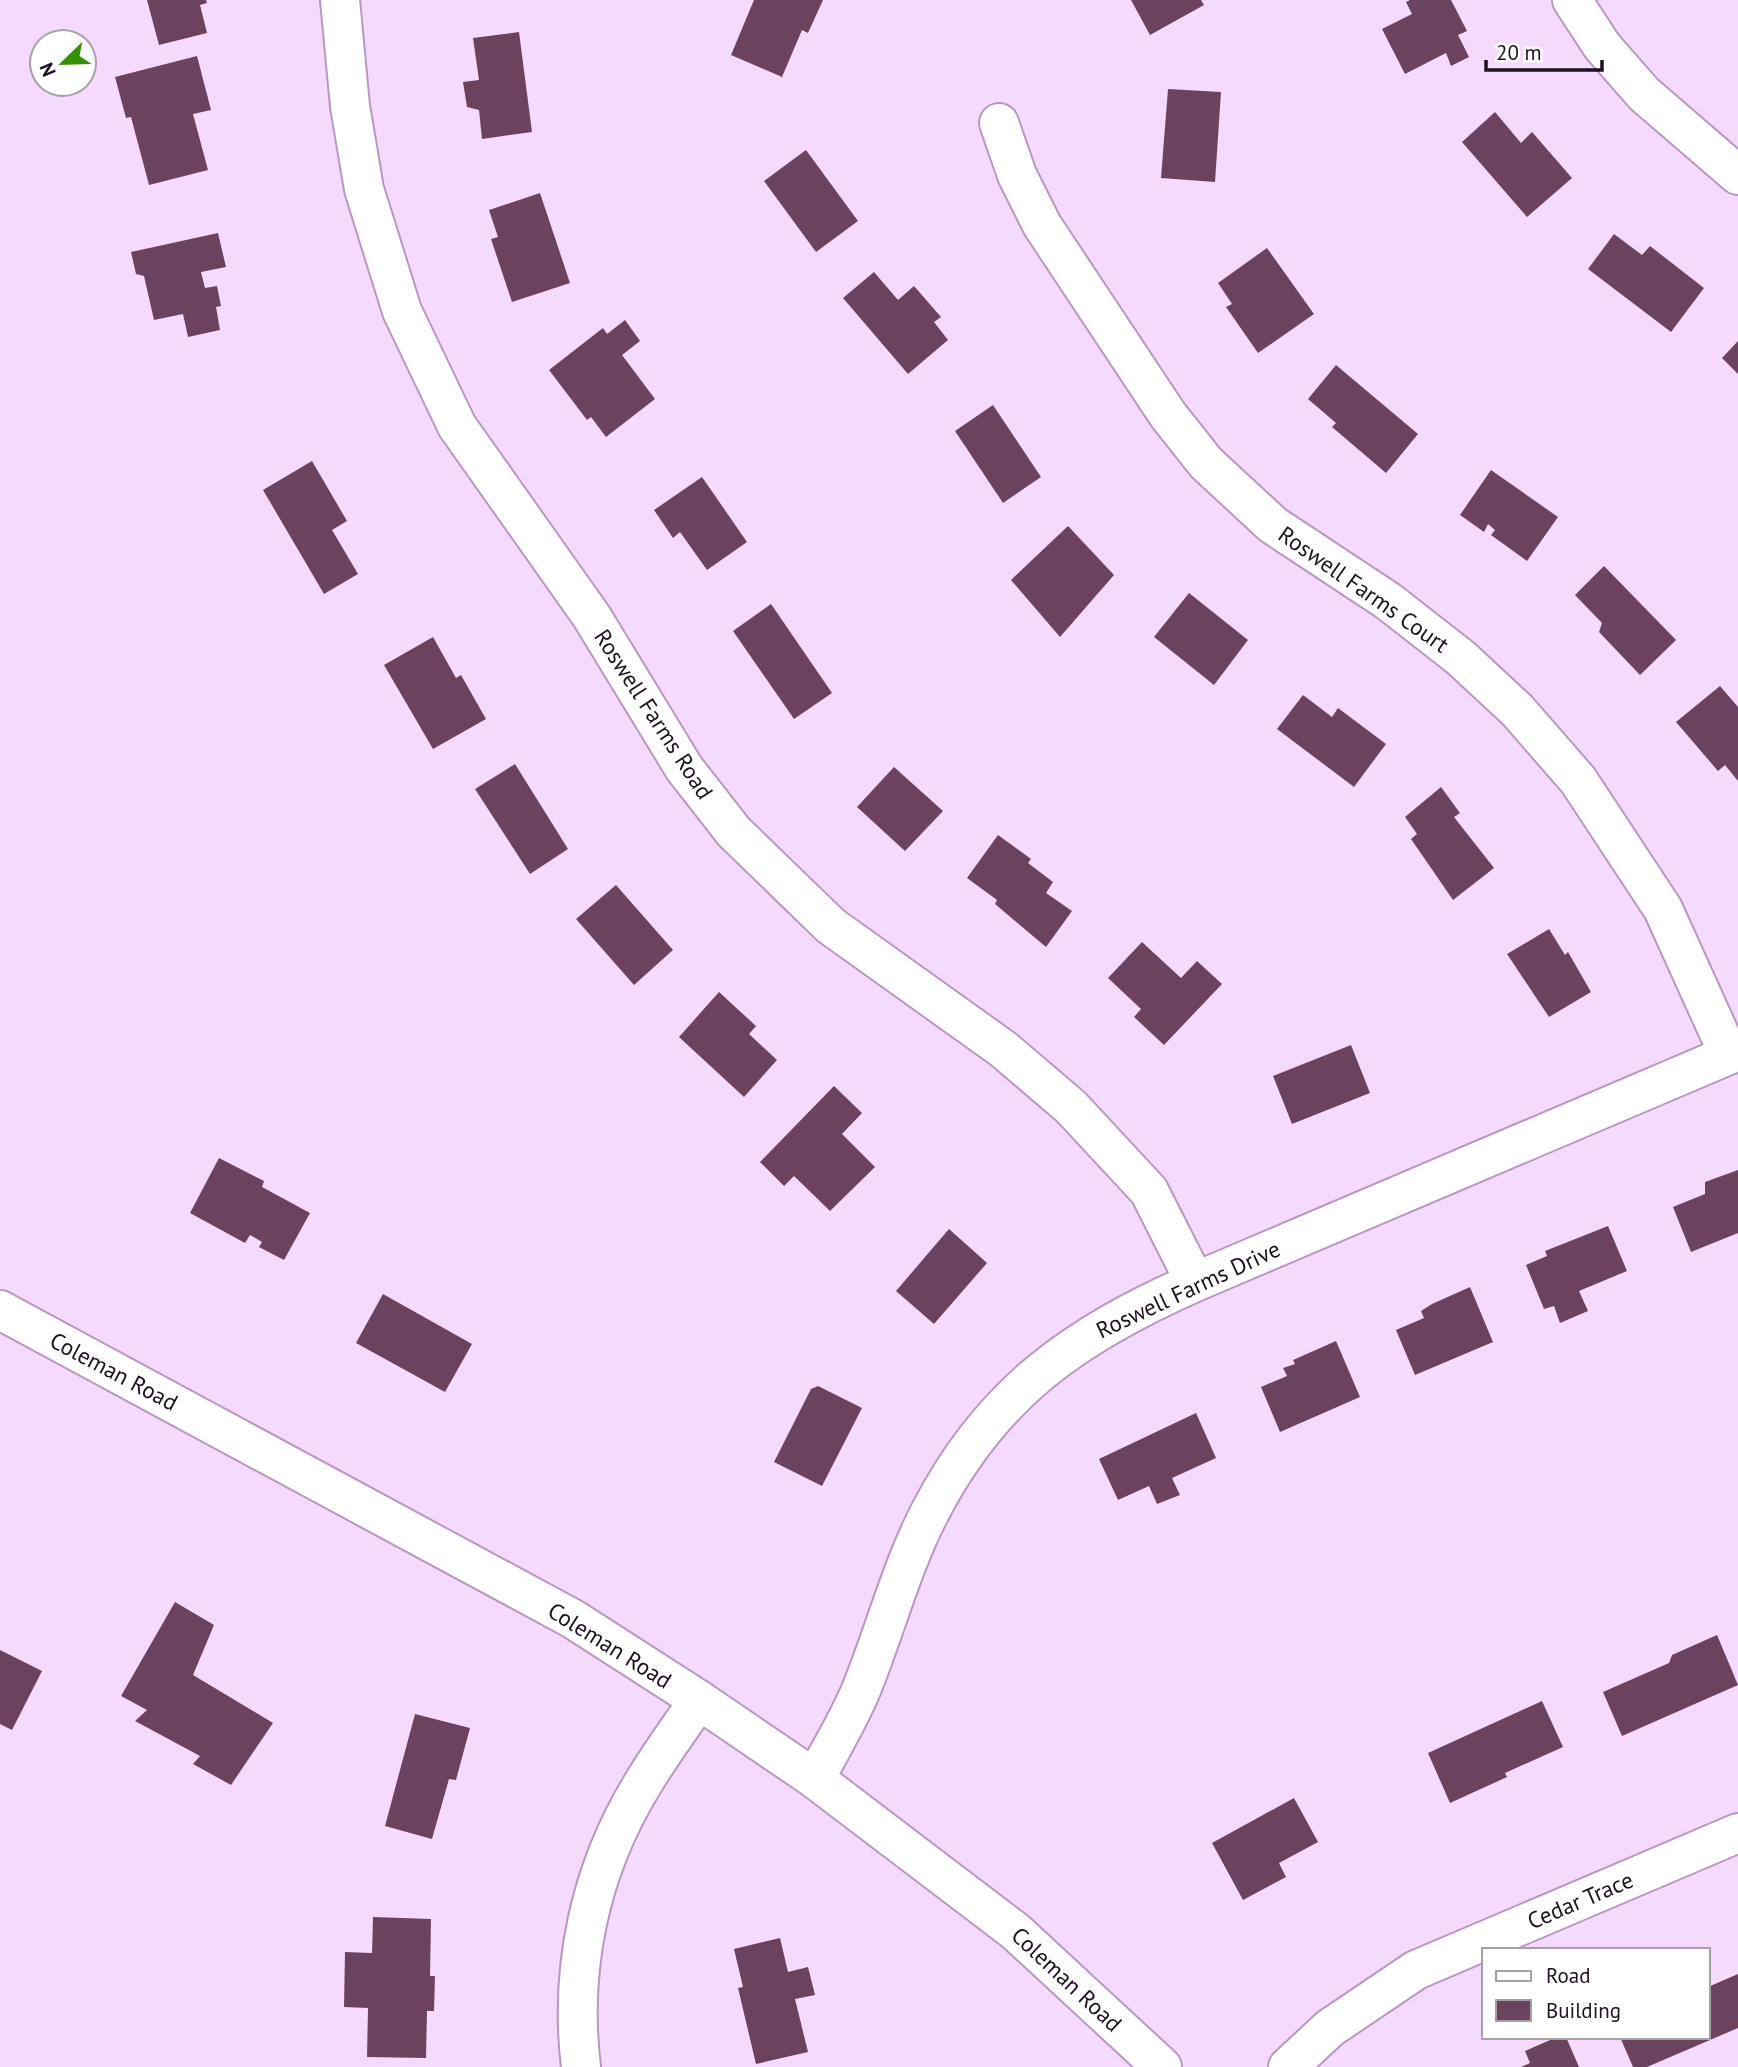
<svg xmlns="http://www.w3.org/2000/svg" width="1738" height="2067" viewBox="0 0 1738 2067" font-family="'PT Sans',sans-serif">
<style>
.building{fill:#6c435f}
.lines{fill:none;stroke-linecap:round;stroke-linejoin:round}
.minor-casing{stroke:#b898c1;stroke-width:42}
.tertiary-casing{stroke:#b898c1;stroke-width:42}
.minor{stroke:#fff;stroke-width:38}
.tertiary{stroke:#fff;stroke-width:38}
.labels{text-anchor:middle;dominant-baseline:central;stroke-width:7;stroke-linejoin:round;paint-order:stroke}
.street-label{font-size:23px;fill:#1d1120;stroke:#fff}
</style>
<rect width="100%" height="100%" fill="#f6dafe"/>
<path class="building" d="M 147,0 L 206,0 L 207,3 L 200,5 L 207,33 L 159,45 Z
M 754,0 L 823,0 L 808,33 L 802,30 L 782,77 L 731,55 Z
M 1131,0 L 1201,0 L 1204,5 L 1150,35 Z
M 1410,0 L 1451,0 L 1467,31 L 1458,35 L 1469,57 L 1451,66 L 1446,53 L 1405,74 L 1382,29 L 1412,14 L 1406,2 Z
M 519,32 L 532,132 L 482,139 L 479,110 L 467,107 L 463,82 L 479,80 L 473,38 Z
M 197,56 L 211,110 L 193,114 L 208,170 L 149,185 L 131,117 L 126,118 L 115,77 Z
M 1168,89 L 1221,92 L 1215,182 L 1161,178 Z
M 1495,112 L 1521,143 L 1532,132 L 1572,178 L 1527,217 L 1462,142 Z
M 806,150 L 858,221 L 816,252 L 764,181 Z
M 540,193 L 570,283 L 512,302 L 491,239 L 498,237 L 489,210 Z
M 218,233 L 226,267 L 201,272 L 205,288 L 217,286 L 221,306 L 216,307 L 220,330 L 188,337 L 183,314 L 154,320 L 144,276 L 136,274 L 131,252 Z
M 1614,234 L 1642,255 L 1650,246 L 1704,288 L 1671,332 L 1588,269 Z
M 1267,248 L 1314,314 L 1258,353 L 1226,307 L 1232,304 L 1218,283 Z
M 874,272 L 898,300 L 914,286 L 941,317 L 934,322 L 948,340 L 908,374 L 843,298 Z
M 625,320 L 640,341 L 622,355 L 655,399 L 606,437 L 591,417 L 587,420 L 549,370 L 603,328 L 607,334 Z
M 1738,341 L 1738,374 L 1722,358 Z
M 1336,365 L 1418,434 L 1386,473 L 1332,427 L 1336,423 L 1308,399 Z
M 993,405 L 1041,477 L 1003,503 L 955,431 Z
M 312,461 L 347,521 L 332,530 L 358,574 L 324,594 L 263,490 Z
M 1491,470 L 1558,517 L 1527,561 L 1491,535 L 1495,530 L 1488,524 L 1484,532 L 1460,515 Z
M 702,477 L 747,542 L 707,570 L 680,532 L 673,538 L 654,510 Z
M 1068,526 L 1114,575 L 1060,637 L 1011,580 Z
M 1604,566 L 1676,640 L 1640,675 L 1599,632 L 1602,623 L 1575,595 Z
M 1189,593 L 1248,640 L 1214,685 L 1154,637 Z
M 771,604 L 832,693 L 794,719 L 733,631 Z
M 433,637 L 456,678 L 461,675 L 486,719 L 433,749 L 384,665 Z
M 1720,686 L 1738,707 L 1738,781 L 1725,765 L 1718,771 L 1676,722 Z
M 1303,695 L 1332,717 L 1338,708 L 1386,744 L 1354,787 L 1277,729 Z
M 515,764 L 568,849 L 530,874 L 475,789 Z
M 894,767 L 943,811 L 905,851 L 857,807 Z
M 1441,787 L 1460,813 L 1454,817 L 1494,868 L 1453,900 L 1411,839 L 1417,834 L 1405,817 Z
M 998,835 L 1031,859 L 1028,863 L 1053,882 L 1046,893 L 1072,911 L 1046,947 L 995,904 L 997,900 L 967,878 Z
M 616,885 L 673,950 L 634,985 L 576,919 Z
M 1549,929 L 1565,955 L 1568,952 L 1591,992 L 1549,1017 L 1507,954 Z
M 1142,942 L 1181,978 L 1197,961 L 1222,984 L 1164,1045 L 1134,1017 L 1141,1009 L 1108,978 Z
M 719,992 L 756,1026 L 749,1034 L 777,1060 L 744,1097 L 679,1037 Z
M 1351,1045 L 1370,1093 L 1292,1124 L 1273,1076 Z
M 834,1086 L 862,1113 L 842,1134 L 875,1167 L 830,1211 L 794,1176 L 784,1186 L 760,1162 Z
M 219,1158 L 264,1181 L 262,1187 L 310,1213 L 284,1260 L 259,1247 L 262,1242 L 250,1235 L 245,1243 L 190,1213 Z
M 1738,1170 L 1738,1233 L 1691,1252 L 1673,1207 L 1705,1194 L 1705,1182 Z
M 1608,1226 L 1627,1271 L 1579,1291 L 1588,1311 L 1560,1323 L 1554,1306 L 1544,1309 L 1526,1265 L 1547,1256 L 1545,1251 Z
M 949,1229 L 987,1263 L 934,1324 L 896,1291 Z
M 1470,1287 L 1493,1342 L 1415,1375 L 1396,1330 L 1424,1318 L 1421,1311 L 1432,1304 Z
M 383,1294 L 472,1344 L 445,1392 L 356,1343 Z
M 1336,1341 L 1360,1397 L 1280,1432 L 1261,1387 L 1287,1376 L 1283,1368 L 1295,1364 L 1293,1360 Z
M 818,1386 L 862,1408 L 822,1486 L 774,1462 L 811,1389 Z
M 1196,1413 L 1216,1458 L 1172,1478 L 1180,1495 L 1157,1504 L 1149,1486 L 1118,1500 L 1099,1459 Z
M 175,1602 L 214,1625 L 193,1675 L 273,1723 L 231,1785 L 193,1764 L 200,1756 L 135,1721 L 147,1710 L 121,1696 Z
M 1717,1635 L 1738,1685 L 1622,1736 L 1603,1692 L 1669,1663 L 1672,1655 Z
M 0,1650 L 42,1671 L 12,1730 L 0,1724 Z
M 1542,1701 L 1563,1747 L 1505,1773 L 1507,1777 L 1450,1803 L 1428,1753 Z
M 415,1714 L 470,1728 L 456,1780 L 449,1779 L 432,1839 L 385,1826 Z
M 1294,1798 L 1318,1842 L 1279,1863 L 1286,1877 L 1243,1900 L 1212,1843 Z
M 373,1917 L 431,1919 L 430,1976 L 435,1976 L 434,2011 L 427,2011 L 426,2058 L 367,2057 L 368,2008 L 344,2007 L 345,1952 L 372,1953 Z
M 780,1938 L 788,1972 L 808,1967 L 815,1995 L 795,1999 L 808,2052 L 756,2064 L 738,1988 L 743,1987 L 734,1949 Z
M 1738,1974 L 1738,2028 L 1647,2067 L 1633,2067 L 1620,2037 L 1708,2037 L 1708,1987 Z
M 1557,2037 L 1566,2037 L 1579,2067 L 1521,2067 L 1530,2063 L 1525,2051 Z"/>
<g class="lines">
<defs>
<path id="minor" d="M 340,0 L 350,106 L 364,189 L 402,311 L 457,426 L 592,617 L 684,768 L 734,832 L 831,926 L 1003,1049 L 1071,1107 L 1149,1191 L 1195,1282
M 1572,0 L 1602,46 L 1644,94 L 1738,175
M 999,123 L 1017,175 L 1042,225 L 1168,415 L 1206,463 L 1273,525 L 1388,601 L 1461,658 L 1517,710 L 1578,780 L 1663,909 L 1729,1055
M 815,1779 C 830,1750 848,1721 861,1690 C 884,1634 902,1565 930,1512 C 992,1392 1075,1335 1195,1282 L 1738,1051
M 581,2067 C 569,1968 590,1870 642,1785 C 659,1756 680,1728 699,1700
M 1288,2067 L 1330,2028 L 1416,1970 L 1738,1833"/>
<path id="tertiary" d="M 0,1310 L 573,1619 L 699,1700 L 815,1779 L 1015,1931 L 1162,2067"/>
</defs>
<use href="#minor" class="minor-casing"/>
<use href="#tertiary" class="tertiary-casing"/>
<use href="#minor" class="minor"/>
<use href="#tertiary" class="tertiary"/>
</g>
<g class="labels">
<g class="street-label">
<text transform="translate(1364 589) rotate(35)">Roswell Farms Court</text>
<text transform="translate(654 714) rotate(57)">Roswell Farms Road</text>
<text transform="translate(1188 1289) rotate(-25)">Roswell Farms Drive</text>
<text transform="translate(114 1371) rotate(28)">Coleman Road</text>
<text transform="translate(610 1645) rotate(32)">Coleman Road</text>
<text transform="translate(1580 1900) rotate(-23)">Cedar Trace</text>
<text transform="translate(1067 1979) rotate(43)">Coleman Road</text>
</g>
</g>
<rect x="1482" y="1948" width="228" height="91" fill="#ffffff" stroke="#a5a0a6" stroke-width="2"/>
<rect x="1496" y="1971" width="35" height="10" fill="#ffffff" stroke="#a5a0a6" stroke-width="2"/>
<text x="1546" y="1983" font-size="21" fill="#1d1120">Road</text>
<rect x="1496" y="2000" width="35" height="21" fill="#6c435f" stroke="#a5a0a6" stroke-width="2"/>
<text x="1546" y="2018" font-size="21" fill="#1d1120">Building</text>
<g transform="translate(63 63) rotate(247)"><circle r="33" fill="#ffffff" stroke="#a5a0a6" stroke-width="2"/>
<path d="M0-5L12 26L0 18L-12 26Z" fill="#359104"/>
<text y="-10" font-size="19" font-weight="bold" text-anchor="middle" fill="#1d1120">N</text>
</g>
<path d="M1486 60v10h116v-10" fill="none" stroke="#1d1120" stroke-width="3.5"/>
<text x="1496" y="60" font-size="21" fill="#1d1120" stroke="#ffffff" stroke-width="5" paint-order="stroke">20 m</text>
</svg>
